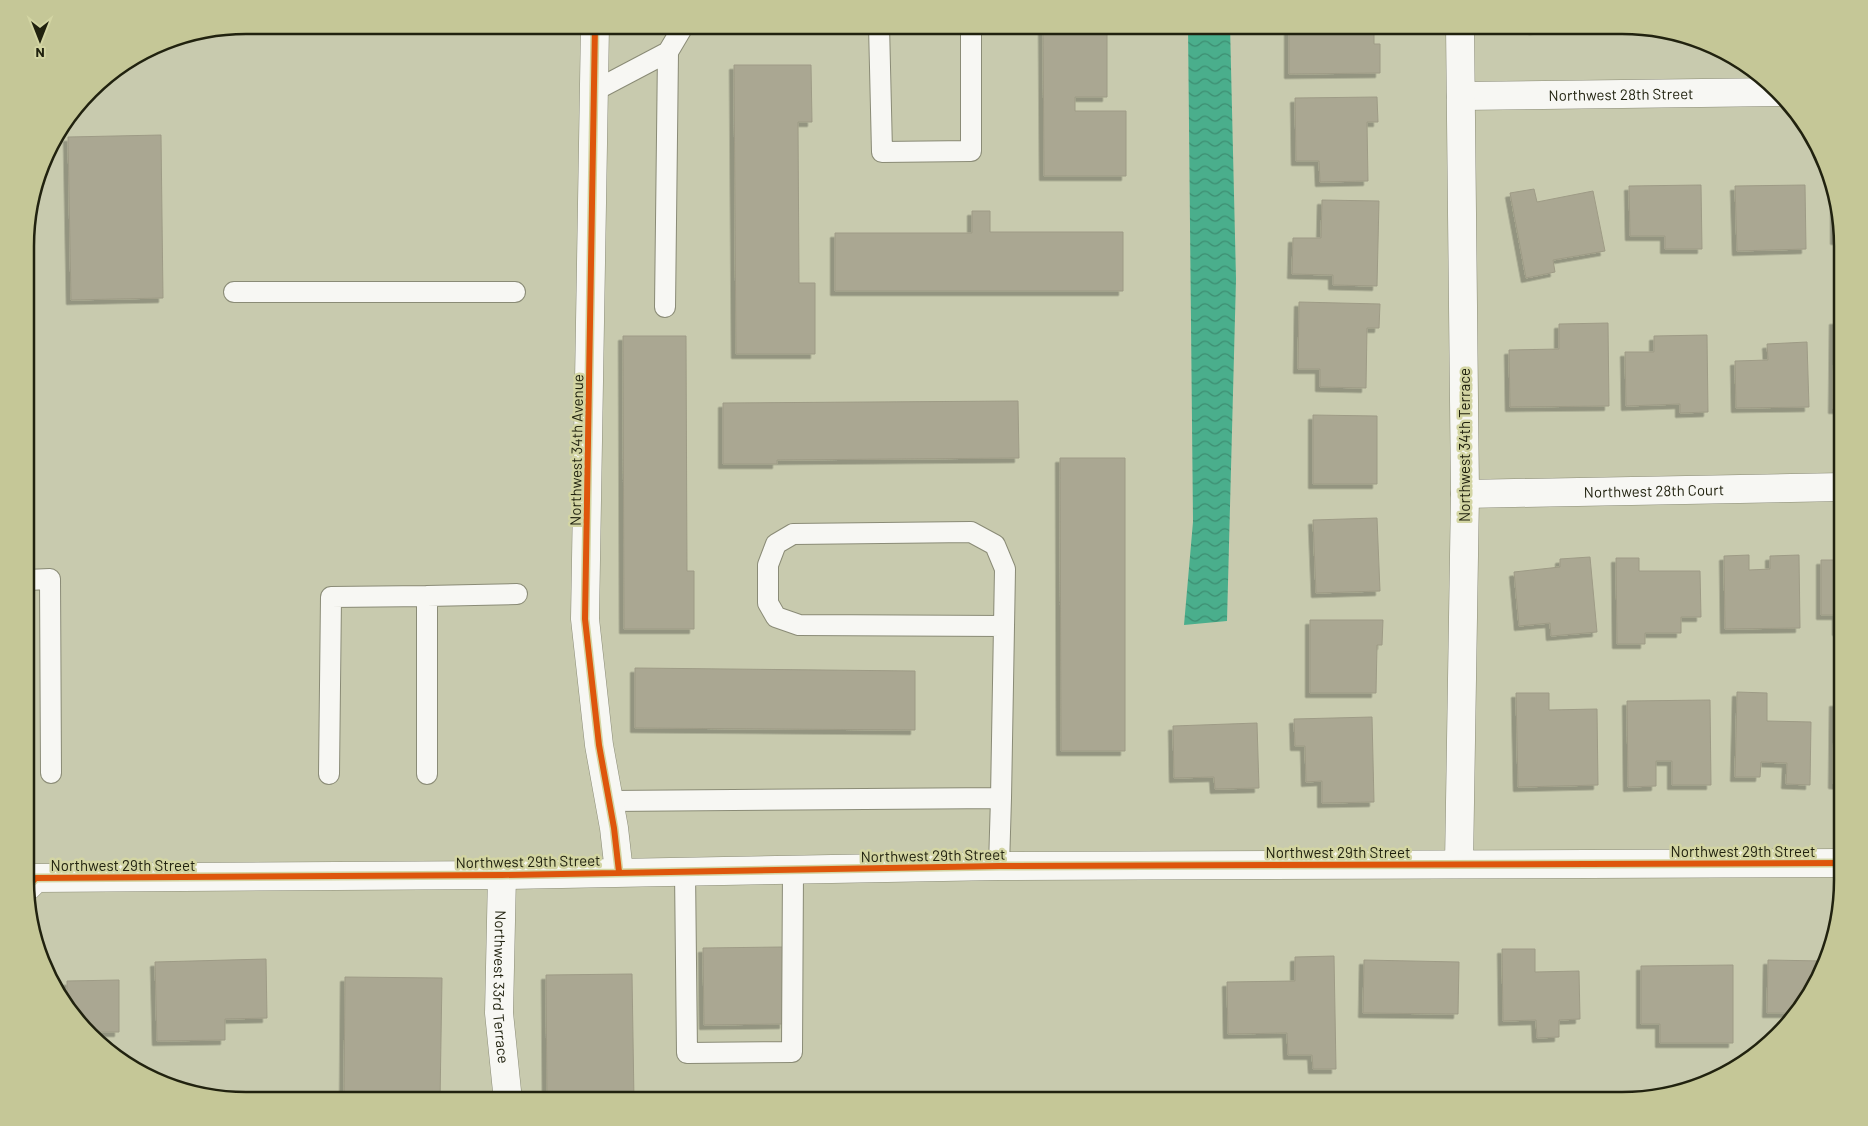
<svg xmlns="http://www.w3.org/2000/svg" width="1868" height="1126" viewBox="0 0 1868 1126" font-family="Barlow,sans-serif">
<style>
.water{fill:url(#water-waves)}
.building{fill:#aaa792;stroke:#9e9b86;filter:url(#shadow)}
.lines{fill:none;stroke-linecap:round;stroke-linejoin:round}
.lane-casing{stroke:#8a8b76;stroke-width:22}
.street-casing{stroke:#8a8b76;stroke-width:29}
.lane{stroke:#f7f7f3;stroke-width:20}
.street{stroke:#f7f7f3;stroke-width:28}
.cycleway-casing{stroke:#d3d5a3;stroke-width:9}
.cycleway{stroke:#de560c;stroke-width:6}
.labels{text-anchor:middle;dominant-baseline:central;stroke-width:5;stroke-linejoin:round;paint-order:stroke}
.street-label{font-size:15px;fill:#21220f;stroke:#d3d5a3}
.rim{fill:none;stroke:#21220f;stroke-width:2.5}
</style>
<defs>
<pattern id="water-waves" width="16" height="10" patternUnits="userSpaceOnUse" patternTransform="scale(1.25)"><rect width="16" height="10" fill="#4aae8c"/><path d="M0 5q4-4 8 0t8 0" fill="none" stroke="#3d8d71"/></pattern>
<filter id="shadow"><feDropShadow dx="-4.5" dy="4.5" stdDeviation="0" flood-color="#0004"/></filter>
</defs>
<rect width="100%" height="100%" fill="#c8caae"/>
<path class="water" d="M 1188,25 L 1230,25 L 1236,279 L 1227,621 L 1184,625 L 1193,522 Z"/>
<path class="building" d="M 1043,25 L 1107,25 L 1107,97 L 1075,97 L 1075,111 L 1126,111 L 1126,176 L 1044,176 Z
M 1289,25 L 1374,25 L 1374,44 L 1380,44 L 1380,73 L 1289,74 Z
M 1532,25 L 1588,25 L 1533,30 Z
M 734,65 L 811,65 L 812,122 L 798,122 L 799,283 L 815,283 L 815,354 L 736,354 Z
M 1377,97 L 1378,122 L 1367,122 L 1368,181 L 1320,182 L 1319,161 L 1296,161 L 1295,98 Z
M 161,135 L 163,298 L 71,300 L 68,137 Z
M 1701,185 L 1702,249 L 1665,249 L 1665,236 L 1630,236 L 1629,186 Z
M 1805,185 L 1806,249 L 1737,251 L 1735,186 Z
M 1534,189 L 1537,202 L 1593,191 L 1605,251 L 1553,260 L 1555,272 L 1526,278 L 1510,193 Z
M 1322,200 L 1379,201 L 1377,286 L 1333,285 L 1333,275 L 1292,274 L 1293,238 L 1321,238 Z
M 1835,207 L 1843,231 L 1843,240 L 1835,240 Z
M 972,211 L 990,211 L 990,232 L 1123,232 L 1123,291 L 835,291 L 835,233 L 972,233 Z
M 1299,302 L 1380,304 L 1379,328 L 1367,328 L 1366,388 L 1320,387 L 1320,369 L 1298,369 Z
M 1834,320 L 1843,320 L 1843,409 L 1833,409 Z
M 1608,323 L 1609,406 L 1510,407 L 1509,350 L 1559,349 L 1559,324 Z
M 1707,335 L 1708,412 L 1680,413 L 1680,404 L 1626,406 L 1625,352 L 1654,352 L 1654,336 Z
M 623,336 L 686,336 L 687,571 L 694,571 L 694,629 L 624,629 Z
M 1807,342 L 1809,407 L 1736,408 L 1735,361 L 1768,360 L 1767,344 Z
M 1018,401 L 1019,458 L 777,460 L 777,464 L 723,464 L 723,403 Z
M 1313,415 L 1377,416 L 1377,484 L 1313,484 Z
M 1060,458 L 1125,458 L 1125,751 L 1061,751 Z
M 1377,518 L 1380,591 L 1316,593 L 1313,520 Z
M 1749,555 L 1749,570 L 1770,569 L 1770,556 L 1799,555 L 1800,628 L 1725,629 L 1724,556 Z
M 1590,557 L 1597,632 L 1551,636 L 1550,623 L 1519,626 L 1514,572 L 1560,567 L 1560,559 Z
M 1616,558 L 1639,558 L 1639,571 L 1700,571 L 1701,617 L 1681,617 L 1681,633 L 1645,633 L 1645,644 L 1617,644 Z
M 1821,560 L 1843,560 L 1843,631 L 1837,631 L 1837,615 L 1821,615 Z
M 1310,620 L 1383,620 L 1382,645 L 1377,645 L 1376,693 L 1310,693 Z
M 635,668 L 915,671 L 915,730 L 635,728 Z
M 1737,692 L 1767,693 L 1767,721 L 1811,722 L 1810,785 L 1786,784 L 1787,763 L 1761,762 L 1760,777 L 1735,777 Z
M 1516,693 L 1549,693 L 1549,710 L 1597,709 L 1598,785 L 1518,787 Z
M 1710,700 L 1711,785 L 1672,785 L 1672,761 L 1656,761 L 1656,786 L 1628,787 L 1627,701 Z
M 1834,702 L 1843,702 L 1843,785 L 1833,784 Z
M 1372,717 L 1374,802 L 1322,803 L 1322,781 L 1306,782 L 1305,746 L 1295,746 L 1294,719 Z
M 1257,723 L 1259,788 L 1215,789 L 1214,777 L 1174,778 L 1173,726 Z
M 783,947 L 784,1024 L 704,1025 L 703,948 Z
M 1502,949 L 1535,949 L 1535,972 L 1579,971 L 1580,1019 L 1559,1020 L 1559,1037 L 1537,1038 L 1536,1020 L 1503,1021 Z
M 1334,956 L 1336,1069 L 1313,1069 L 1312,1055 L 1288,1055 L 1287,1033 L 1228,1034 L 1227,982 L 1295,981 L 1295,957 Z
M 266,959 L 267,1018 L 225,1019 L 225,1040 L 157,1041 L 155,962 Z
M 1364,960 L 1459,962 L 1458,1014 L 1363,1013 Z
M 1768,960 L 1822,961 L 1813,991 L 1796,1013 L 1767,1013 Z
M 1733,965 L 1733,1043 L 1660,1043 L 1660,1024 L 1641,1024 L 1641,966 Z
M 632,974 L 634,1101 L 547,1101 L 546,975 Z
M 345,977 L 442,978 L 440,1101 L 344,1101 Z
M 119,980 L 119,1032 L 93,1032 L 67,1007 L 67,981 Z"/>
<g class="lines">
<defs>
<path id="lane" d="M 879,25 L 882,152 L 971,151 L 971,25
M 668,52 L 684,25
M 594,91 L 668,52 L 665,307
M 234,292 L 515,292
M 27,580 L 50,579 L 51,773
M 427,596 L 517,594
M 329,774 L 331,597 L 427,596 L 427,774
M 609,801 L 1001,798
M 999,866 L 1001,798 L 1005,569 L 995,545 L 971,532 L 793,534 L 776,544 L 768,565 L 768,603 L 776,617 L 799,625 L 1004,626
M 685,871 L 687,1053 L 792,1052 L 793,869"/>
<g id="street">
<path d="M 595,25 L 585,619 L 599,745 L 614,828 L 619,872"/>
<path id="s1" d="M 1461,96 L 1781,92"/>
<path id="s2" d="M 1465,494 L 1843,487"/>
<path d="M 1459,864 L 1465,494 L 1460,25"/>
<path id="s3" d="M 502,875 L 499,1013 L 508,1101"/>
<path d="M 27,887 L 36,878 L 502,875 L 999,866 L 1843,863"/>
</g>
</defs>
<use href="#lane" class="lane-casing"/>
<use href="#street" class="street-casing"/>
<use href="#lane" class="lane"/>
<use href="#street" class="street"/>
<defs>
<path id="cycleway" d="M 595,25 L 585,619 L 599,745 L 614,828 L 619,872
M 27,887 L 36,878 L 502,875 L 999,866 L 1843,863"/>
</defs>
<use href="#cycleway" class="cycleway-casing"/>
<use href="#cycleway" class="cycleway"/>
</g>
<g class="labels">
<g class="street-label">
<text stroke="none"><textPath href="#s1" startOffset="160">Northwest 28th Street</textPath></text>
<text transform="translate(1464 445) rotate(-90)">Northwest 34th Terrace</text>
<text transform="translate(576 450) rotate(-89)">Northwest 34th Avenue</text>
<text stroke="none"><textPath href="#s2" startOffset="189">Northwest 28th Court</textPath></text>
<text x="1743" y="851">Northwest 29th Street</text>
<text x="1338" y="852">Northwest 29th Street</text>
<text transform="translate(933 855) rotate(-1)">Northwest 29th Street</text>
<text transform="translate(528 861) rotate(-1)">Northwest 29th Street</text>
<text x="123" y="865">Northwest 29th Street</text>
<text stroke="none"><textPath href="#s3" startOffset="112">Northwest 33rd Terrace</textPath></text>
</g>
</g>
<path d="M0 0H1868V1126H0ZM246 34H1622A212 212 0 0 1 1834 246V880A212 212 0 0 1 1622 1092H246A212 212 0 0 1 34 880V246A212 212 0 0 1 246 34Z" fill="#c5c797" fill-rule="evenodd"/>
<path class="rim" d="M246 34H1622A212 212 0 0 1 1834 246V880A212 212 0 0 1 1622 1092H246A212 212 0 0 1 34 880V246A212 212 0 0 1 246 34Z"/>
<g transform="translate(40 40) rotate(180)" stroke="#d3d5a3" stroke-width="4" paint-order="stroke">
<path d="M0-4L9 19L0 12L-9 19Z" fill="#21220f"/>
<text y="-8" font-size="14" font-weight="bold" text-anchor="middle" fill="#21220f">N</text>
</g>
</svg>
